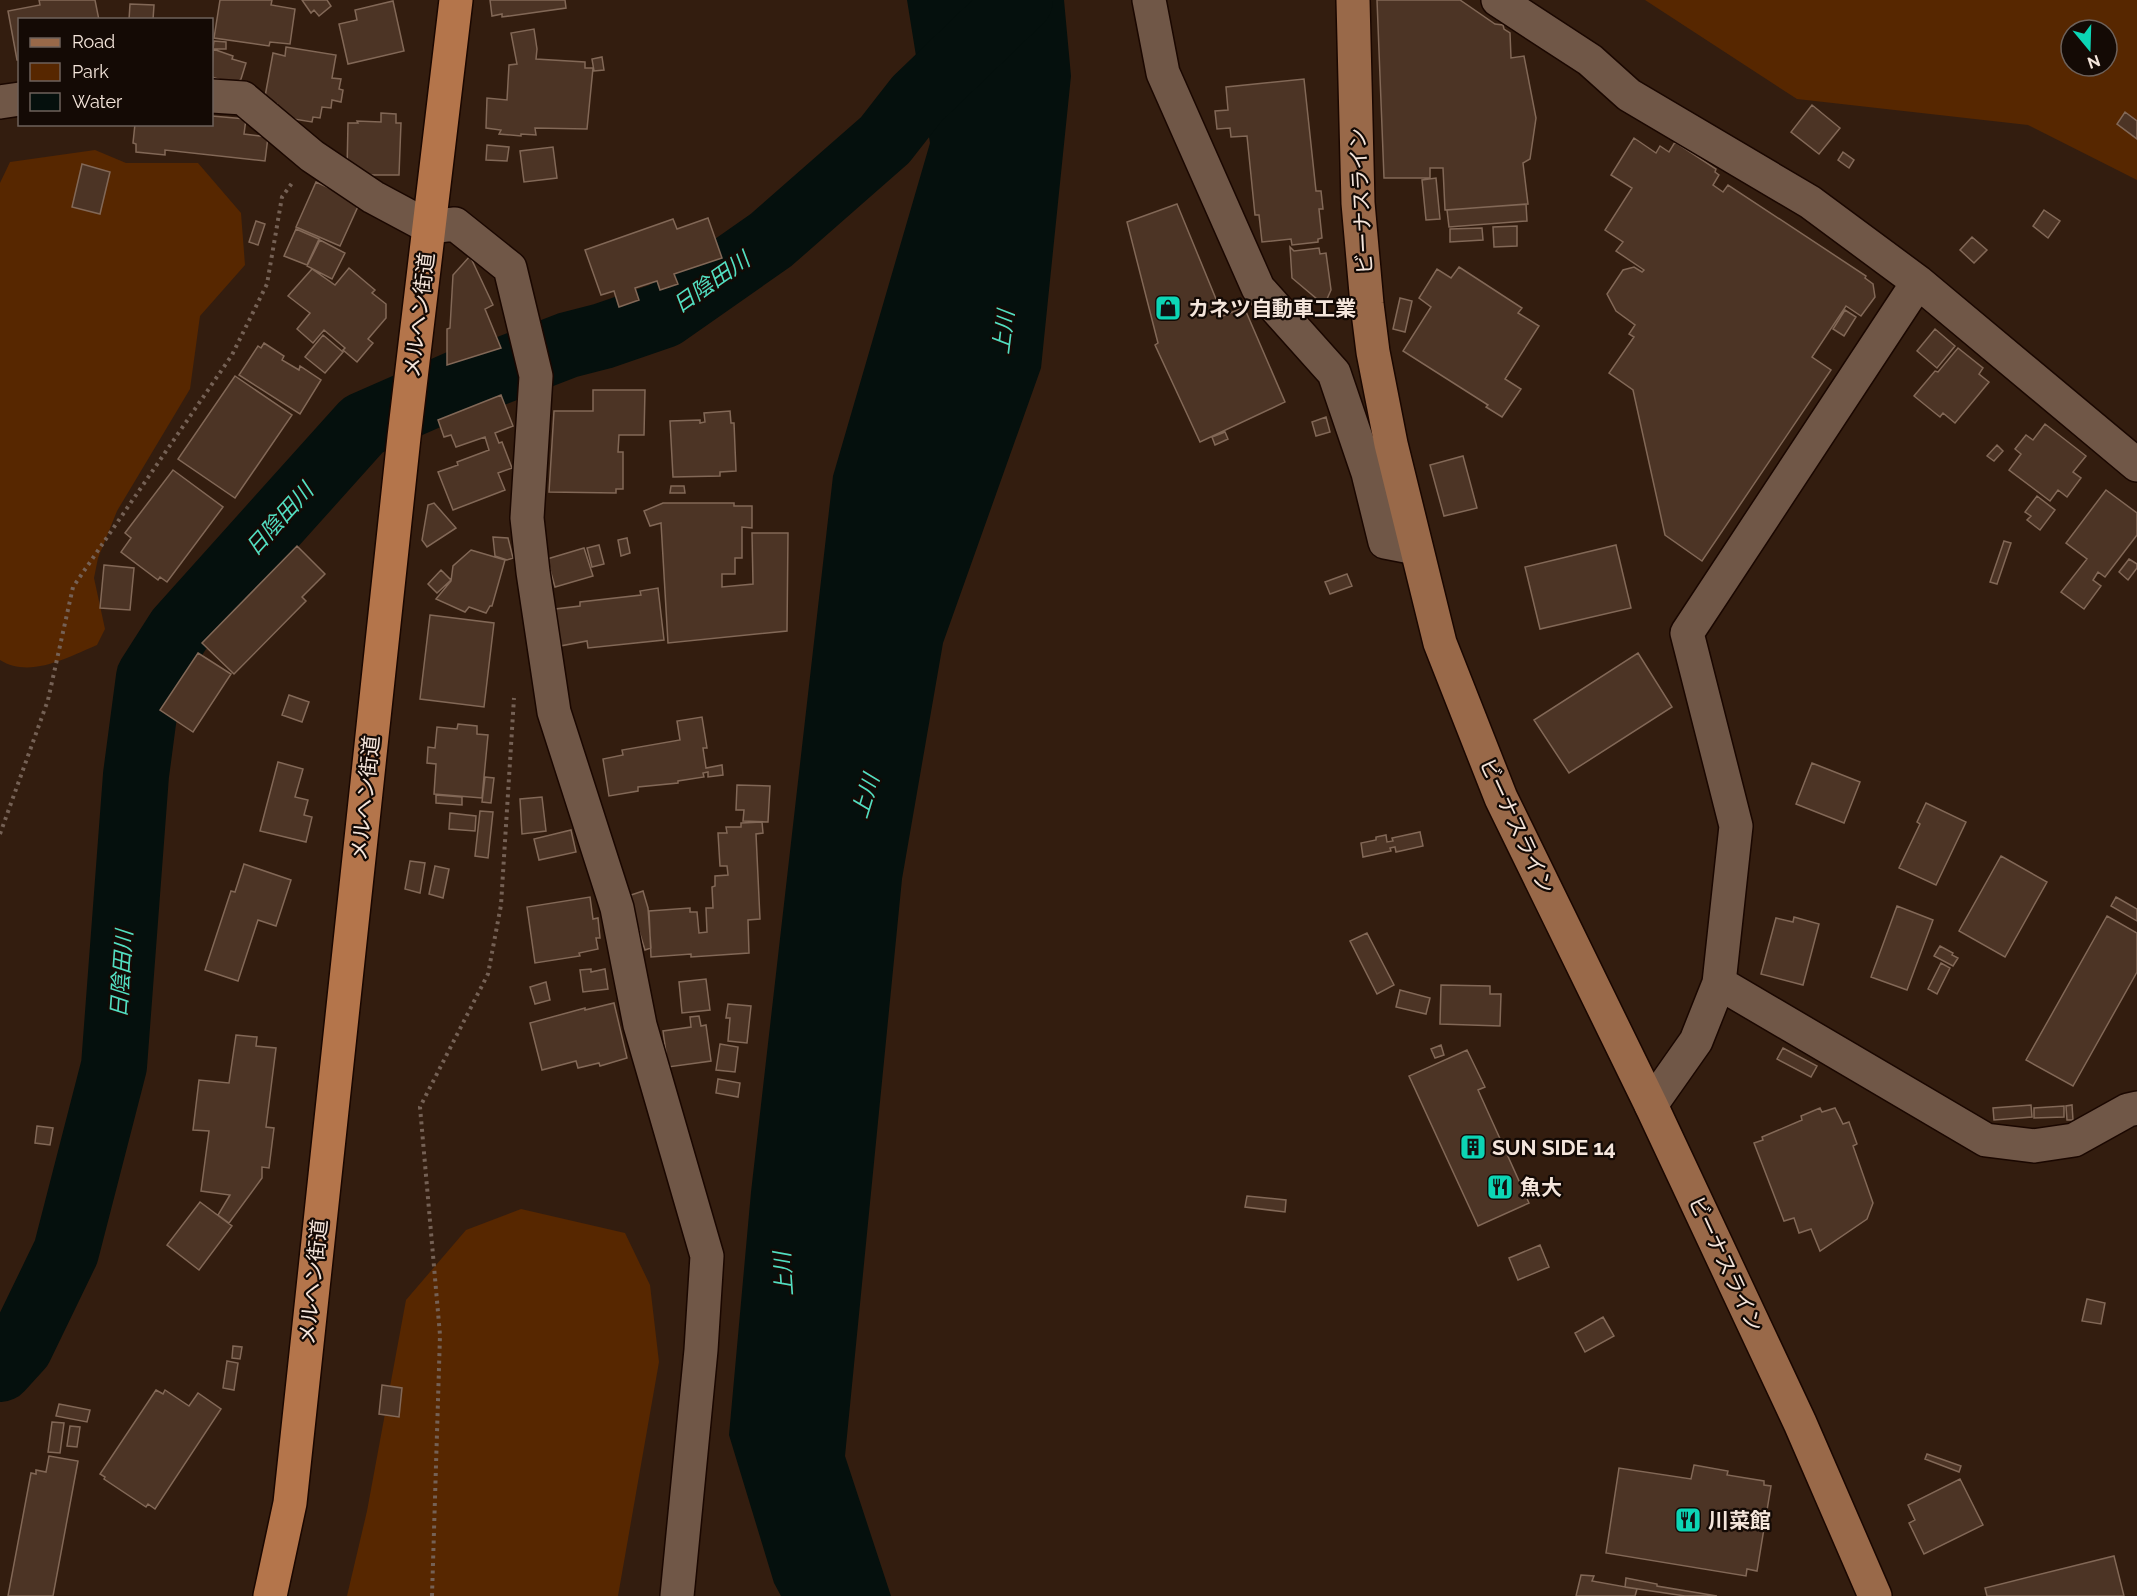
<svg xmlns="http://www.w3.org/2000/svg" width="2137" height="1596" viewBox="0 0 2137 1596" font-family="Raleway,'Noto Sans JP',sans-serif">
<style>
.green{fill:#572700;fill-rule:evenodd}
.water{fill:#05100d}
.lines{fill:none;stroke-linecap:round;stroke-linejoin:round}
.river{stroke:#05100d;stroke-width:66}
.building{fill:#4c3425;stroke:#826857;stroke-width:1.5}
.minor-casing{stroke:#1a0700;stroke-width:36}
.major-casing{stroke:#1a0700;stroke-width:36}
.highway-casing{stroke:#1a0700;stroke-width:36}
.path{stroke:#756155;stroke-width:4;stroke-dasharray:3 4.5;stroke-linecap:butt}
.minor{stroke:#705747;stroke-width:33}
.major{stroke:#996949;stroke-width:33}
.highway{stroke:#b4754b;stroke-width:33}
.labels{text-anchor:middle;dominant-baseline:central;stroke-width:4.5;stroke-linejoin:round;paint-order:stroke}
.street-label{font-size:21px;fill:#f4e5db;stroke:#140a05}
.poi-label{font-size:21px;font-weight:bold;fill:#f4e5db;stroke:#140a05;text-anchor:start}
.water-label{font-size:22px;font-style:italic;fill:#52dec1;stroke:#140a05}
</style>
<rect width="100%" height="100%" fill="#331d0f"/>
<path class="green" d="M 1645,0 L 2137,0 L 2137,180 L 2028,125 L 1797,99 ZM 2071,30 L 2107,30 L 2107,66 L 2071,66 Z
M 95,150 L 126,163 L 198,163 L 241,213 L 245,265 L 200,316 L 190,389 L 117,511 L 98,558 L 94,578 L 105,629 L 97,645 C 68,657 30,679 0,660 L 0,183 L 10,162 Z
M 521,1209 L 625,1233 L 650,1285 L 659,1362 L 618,1596 L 347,1596 L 367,1511 L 406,1300 L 466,1230 Z"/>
<path class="water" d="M 907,0 L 1064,0 L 1071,76 L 1041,368 L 943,643 L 902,879 L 845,1456 L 891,1596 L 781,1596 L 774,1583 L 729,1435 L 751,1192 L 833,476 L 930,143 Z"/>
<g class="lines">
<path class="river" d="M 0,1369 L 20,1347 L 66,1252 L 114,1066 L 136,775 L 149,677 L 179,630 L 363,425 L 461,382 L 493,374 L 568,345 L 603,336 L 664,315 L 771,240 L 885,140 L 917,99 L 1020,0"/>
</g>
<path class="building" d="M 39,0 L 95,0 L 99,20 L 20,20 L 20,60 L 17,60 L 8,11 L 40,5 Z
M 220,0 L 272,0 L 271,5 L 295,9 L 290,44 L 270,42 L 269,46 L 214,38 Z
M 302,0 L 327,0 L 331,6 L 319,16 L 314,10 L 311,13 Z
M 490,0 L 565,0 L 566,8 L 502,17 L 502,14 L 492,16 Z
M 1377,0 L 1460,0 L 1495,24 L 1503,25 L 1504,29 L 1510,33 L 1511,58 L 1524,56 L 1536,118 L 1530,159 L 1523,163 L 1528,204 L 1445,210 L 1443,168 L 1430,168 L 1430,178 L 1384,178 Z
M 393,1 L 404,51 L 348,64 L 339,24 L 357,20 L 355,10 Z
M 130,4 L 154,5 L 153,20 L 129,20 Z
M 534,29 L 537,49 L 536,59 L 585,62 L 585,68 L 593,68 L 587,129 L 535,128 L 536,135 L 521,134 L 521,136 L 499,134 L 501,130 L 486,128 L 487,98 L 507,100 L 509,65 L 517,64 L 511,33 Z
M 214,41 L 226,42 L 226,49 L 213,49 Z
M 286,47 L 336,55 L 332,78 L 341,79 L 339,89 L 343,90 L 341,102 L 332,100 L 331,108 L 322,107 L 320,118 L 313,117 L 312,122 L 275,116 L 277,104 L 264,102 L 273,53 L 285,56 Z
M 213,49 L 233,56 L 232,59 L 246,63 L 241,79 L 235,85 L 212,77 Z
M 602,57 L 604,70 L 594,71 L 592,59 Z
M 1304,79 L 1316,191 L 1321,191 L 1323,209 L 1319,209 L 1322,238 L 1318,239 L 1318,242 L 1292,245 L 1291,239 L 1262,242 L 1259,215 L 1255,215 L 1247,136 L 1231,137 L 1230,128 L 1217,129 L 1215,111 L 1228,110 L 1226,87 Z
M 1812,105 L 1840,128 L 1819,154 L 1791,132 Z
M 2125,112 L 2137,121 L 2137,139 L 2117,124 Z
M 381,113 L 396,114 L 396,123 L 401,123 L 399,175 L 366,175 L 347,171 L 348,123 L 358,123 L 357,121 L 381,122 Z
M 212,116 L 246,119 L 244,134 L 268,137 L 265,161 L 165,150 L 165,155 L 136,152 L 136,144 L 133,143 L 135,124 L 212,124 Z
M 1634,138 L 1656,153 L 1660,146 L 1669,152 L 1675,142 L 1716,169 L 1715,172 L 1719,175 L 1713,185 L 1723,192 L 1728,185 L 1866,276 L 1865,278 L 1873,284 L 1875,297 L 1861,316 L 1846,306 L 1812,357 L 1831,370 L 1702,561 L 1665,535 L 1633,390 L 1609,373 L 1634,337 L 1629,334 L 1635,325 L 1616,311 L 1607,294 L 1623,270 L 1634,267 L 1642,272 L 1644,270 L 1616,251 L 1623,242 L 1605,230 L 1632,188 L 1611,175 Z
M 487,145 L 509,147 L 507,161 L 486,160 Z
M 553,147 L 557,178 L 524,182 L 520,151 Z
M 1843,152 L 1854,160 L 1849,168 L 1838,160 Z
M 82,164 L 110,172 L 100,214 L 72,207 Z
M 1436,178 L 1440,219 L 1426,220 L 1422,180 Z
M 316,182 L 360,202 L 340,246 L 296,227 Z
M 1177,204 L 1223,316 L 1244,307 L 1285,402 L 1200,442 L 1155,345 L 1158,343 L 1127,222 Z
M 1526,204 L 1527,221 L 1449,227 L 1447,210 Z
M 2044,210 L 2060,221 L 2048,238 L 2033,226 Z
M 708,218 L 722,258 L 674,274 L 678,284 L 660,290 L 657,281 L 635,288 L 639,300 L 619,307 L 614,291 L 601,295 L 585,250 L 673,219 L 677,229 Z
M 256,221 L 265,224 L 258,245 L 249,242 Z
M 1517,226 L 1517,246 L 1494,247 L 1493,227 Z
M 1482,228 L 1483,240 L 1450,242 L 1450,229 Z
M 296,229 L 319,239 L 307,265 L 284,256 Z
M 1972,237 L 1987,250 L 1974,263 L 1960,250 Z
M 320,240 L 345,253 L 332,279 L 307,266 Z
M 1290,247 L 1294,251 L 1319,248 L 1320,254 L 1326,253 L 1331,290 L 1327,299 L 1317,299 L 1292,278 Z
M 470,256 L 493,305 L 485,309 L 501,348 L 447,365 L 447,329 L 450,328 L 453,275 Z
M 1459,267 L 1522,308 L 1518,313 L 1539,326 L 1505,379 L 1521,389 L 1502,417 L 1486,407 L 1488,405 L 1403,351 L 1431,307 L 1419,298 L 1437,269 L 1451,278 Z
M 349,268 L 375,290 L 372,293 L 386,304 L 386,318 L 368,339 L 373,343 L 357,362 L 343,350 L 345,348 L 324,330 L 313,343 L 297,329 L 310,313 L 288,296 L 312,269 L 335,285 Z
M 1400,298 L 1412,301 L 1405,332 L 1393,329 Z
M 1845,310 L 1856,317 L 1844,336 L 1833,329 Z
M 1935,329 L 1955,346 L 1937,368 L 1917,351 Z
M 323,335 L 343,352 L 325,373 L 305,357 Z
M 264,343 L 284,356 L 282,360 L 299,370 L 300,366 L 321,380 L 300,414 L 239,375 L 258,346 L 261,348 Z
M 1958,348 L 1983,368 L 1979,374 L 1989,382 L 1955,423 L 1943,413 L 1940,417 L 1914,396 L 1935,371 L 1938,372 Z
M 235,376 L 292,415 L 235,498 L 178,459 Z
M 593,390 L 645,390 L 644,435 L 619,435 L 618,452 L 623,452 L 623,489 L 616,489 L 616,493 L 549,492 L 554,411 L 593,411 Z
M 501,395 L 513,426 L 495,433 L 499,443 L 502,442 L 512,468 L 498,473 L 505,490 L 453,510 L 438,472 L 458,465 L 457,462 L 489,450 L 485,437 L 456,447 L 451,435 L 444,437 L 438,420 Z
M 730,411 L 731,423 L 734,423 L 736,471 L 720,472 L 720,476 L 673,477 L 670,421 L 700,420 L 700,423 L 705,422 L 704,413 Z
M 1326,417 L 1330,432 L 1316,436 L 1312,422 Z
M 2045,424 L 2086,456 L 2073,472 L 2081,478 L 2067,497 L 2058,490 L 2050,501 L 2009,470 L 2021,454 L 2015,449 L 2026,435 L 2033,440 Z
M 1225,432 L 1228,439 L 1215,445 L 1212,437 Z
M 1997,445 L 2003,451 L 1994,461 L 1987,456 Z
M 1463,456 L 1477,508 L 1444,516 L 1430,465 Z
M 173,470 L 223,507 L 167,582 L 160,577 L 158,580 L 121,552 L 131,538 L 125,533 Z
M 671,486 L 684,486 L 685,493 L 670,493 Z
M 2106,490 L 2137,513 L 2137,535 L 2105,577 L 2098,572 L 2093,580 L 2101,586 L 2084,609 L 2061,592 L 2087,559 L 2066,543 Z
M 2037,496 L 2055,510 L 2040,530 L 2027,520 L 2031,516 L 2025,512 Z
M 434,503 L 456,528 L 427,547 L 422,540 L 428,505 Z
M 663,503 L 734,503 L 734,506 L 752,506 L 752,528 L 742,527 L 742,558 L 735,558 L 735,574 L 722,574 L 722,587 L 753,584 L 752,533 L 788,533 L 787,631 L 668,643 L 661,523 L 650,526 L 644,511 Z
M 493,537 L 508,538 L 513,558 L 507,560 L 495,556 Z
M 627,538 L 630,553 L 621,556 L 618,540 Z
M 2004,541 L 2011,543 L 1997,584 L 1990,582 Z
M 599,545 L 604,564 L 592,567 L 587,548 Z
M 1616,545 L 1631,608 L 1540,629 L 1525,567 Z
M 297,546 L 325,574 L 302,597 L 306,601 L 234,674 L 202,643 Z
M 584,548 L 593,576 L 555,587 L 547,559 Z
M 471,550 L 505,560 L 492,606 L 490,606 L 486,613 L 469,607 L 465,612 L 436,599 L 451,581 L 453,566 Z
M 2129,559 L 2137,564 L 2137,568 L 2128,580 L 2119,572 Z
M 104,565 L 134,568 L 130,610 L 100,608 Z
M 441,570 L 451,580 L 437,593 L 428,584 Z
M 1347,574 L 1352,586 L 1330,594 L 1325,582 Z
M 658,588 L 664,640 L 588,648 L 587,641 L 560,646 L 555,609 L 580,606 L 580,602 L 641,595 L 640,591 Z
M 430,615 L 494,623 L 484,707 L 420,699 Z
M 198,653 L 231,674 L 193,732 L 160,710 Z
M 1638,653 L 1672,707 L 1569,773 L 1534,720 Z
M 289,695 L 309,702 L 302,722 L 282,715 Z
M 702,717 L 707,748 L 703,748 L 706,768 L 722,765 L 723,775 L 708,777 L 708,772 L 703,773 L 704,777 L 678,781 L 678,783 L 638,787 L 638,791 L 609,796 L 603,759 L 623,755 L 622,750 L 680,740 L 677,721 Z
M 458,724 L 477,726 L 477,734 L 488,735 L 482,798 L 434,794 L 436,764 L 427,763 L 428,747 L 435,748 L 437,727 L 457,729 Z
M 278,762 L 303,769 L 295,797 L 308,800 L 304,815 L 312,817 L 306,842 L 260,831 Z
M 1812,763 L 1860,782 L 1844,823 L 1796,804 Z
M 485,777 L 494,778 L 491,803 L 482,802 Z
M 737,785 L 770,786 L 768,822 L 743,821 L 744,810 L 736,810 Z
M 436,795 L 462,797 L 462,805 L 436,803 Z
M 542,797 L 546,831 L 522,834 L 520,799 Z
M 1926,803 L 1966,822 L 1936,885 L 1899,868 L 1920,824 L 1917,822 Z
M 480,811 L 493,812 L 488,858 L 475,856 Z
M 450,813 L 476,816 L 475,831 L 449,829 Z
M 762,822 L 763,833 L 756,834 L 760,919 L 748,920 L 749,953 L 691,957 L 691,954 L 651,957 L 649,911 L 690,908 L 690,912 L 697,912 L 699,933 L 707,932 L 706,908 L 713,908 L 712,887 L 715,886 L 715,876 L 728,875 L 727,866 L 720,866 L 718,833 L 727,833 L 726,827 L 741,827 L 741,823 Z
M 571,830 L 576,852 L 539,860 L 534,839 Z
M 1420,832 L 1423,846 L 1396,852 L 1395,847 L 1390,848 L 1391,851 L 1363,857 L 1361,843 L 1376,840 L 1376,837 L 1386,835 L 1387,842 L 1393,841 L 1392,838 Z
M 2001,856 L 2047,882 L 2005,957 L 1959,931 Z
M 410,861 L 425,863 L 420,893 L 405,889 Z
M 244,864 L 291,880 L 276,926 L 258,920 L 238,981 L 205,970 L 231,891 L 235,892 Z
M 435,866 L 449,869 L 443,898 L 429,894 Z
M 643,891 L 648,908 L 651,948 L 645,950 L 628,896 Z
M 590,897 L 593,919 L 598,918 L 600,938 L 596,938 L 598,949 L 579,953 L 580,956 L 535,963 L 527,907 Z
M 2116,897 L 2137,909 L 2137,921 L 2111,906 Z
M 1897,906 L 1933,920 L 1907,990 L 1871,977 Z
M 2107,916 L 2137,933 L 2137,972 L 2073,1086 L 2026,1060 Z
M 1794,917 L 1819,924 L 1803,985 L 1761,974 L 1776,918 L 1793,922 Z
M 1367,933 L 1394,985 L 1377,994 L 1350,941 Z
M 1940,946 L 1953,953 L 1952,955 L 1958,958 L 1953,966 L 1934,956 Z
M 1941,963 L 1950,968 L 1937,994 L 1928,989 Z
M 591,969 L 591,972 L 605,969 L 608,989 L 583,992 L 580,970 Z
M 706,979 L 710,1010 L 682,1013 L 679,982 Z
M 546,982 L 550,1000 L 535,1004 L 530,987 Z
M 1441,985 L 1490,986 L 1490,994 L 1501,994 L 1500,1026 L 1440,1024 Z
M 1400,990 L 1430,998 L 1426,1014 L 1396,1007 Z
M 614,1003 L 627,1058 L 600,1066 L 599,1063 L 578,1068 L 576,1061 L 542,1070 L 530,1023 L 585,1008 L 585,1010 Z
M 728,1004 L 751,1006 L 747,1043 L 728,1041 L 730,1018 L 726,1018 Z
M 699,1016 L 701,1026 L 706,1025 L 711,1061 L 668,1067 L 663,1031 L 691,1027 L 690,1017 Z
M 236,1035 L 257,1037 L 256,1046 L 276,1048 L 266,1127 L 274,1128 L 269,1168 L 262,1167 L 262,1178 L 229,1223 L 218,1215 L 230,1195 L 201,1191 L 209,1131 L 193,1130 L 199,1080 L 229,1083 Z
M 720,1044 L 738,1047 L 735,1072 L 716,1070 Z
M 1441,1045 L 1444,1055 L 1435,1058 L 1431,1049 Z
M 1783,1048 L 1817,1066 L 1811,1077 L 1777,1059 Z
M 1467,1050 L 1485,1087 L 1478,1090 L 1529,1203 L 1478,1226 L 1409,1076 Z
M 718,1079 L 740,1083 L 738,1097 L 716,1093 Z
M 2031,1105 L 2032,1117 L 1994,1120 L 1993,1108 Z
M 2072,1105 L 2073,1120 L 2067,1120 L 2066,1106 Z
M 2064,1106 L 2064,1117 L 2034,1118 L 2034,1108 Z
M 1820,1108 L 1822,1112 L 1835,1108 L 1843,1124 L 1849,1122 L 1857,1144 L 1853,1146 L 1873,1203 L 1867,1219 L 1820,1251 L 1811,1229 L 1799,1233 L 1794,1218 L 1784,1221 L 1754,1143 L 1763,1140 L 1762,1137 L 1802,1120 L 1801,1116 Z
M 37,1126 L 53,1128 L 50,1145 L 35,1143 Z
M 1247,1196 L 1286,1200 L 1285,1212 L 1245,1207 Z
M 200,1202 L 232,1226 L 199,1270 L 167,1245 Z
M 1540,1245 L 1549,1267 L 1518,1280 L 1509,1258 Z
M 2087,1299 L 2105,1303 L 2101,1324 L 2082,1321 Z
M 1603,1317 L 1614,1336 L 1585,1352 L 1575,1333 Z
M 233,1346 L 242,1347 L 240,1359 L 232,1358 Z
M 227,1361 L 238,1363 L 234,1390 L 223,1388 Z
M 382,1385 L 402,1388 L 399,1417 L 379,1414 Z
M 156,1390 L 163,1394 L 165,1390 L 189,1406 L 198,1393 L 221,1409 L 155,1509 L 148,1504 L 146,1507 L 104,1479 L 105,1477 L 100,1474 Z
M 59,1404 L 90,1410 L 87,1422 L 56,1416 Z
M 52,1422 L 64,1423 L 60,1453 L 48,1452 Z
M 70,1426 L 80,1427 L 77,1447 L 67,1446 Z
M 1927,1454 L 1961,1466 L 1959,1472 L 1925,1459 Z
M 49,1456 L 78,1461 L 53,1596 L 8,1596 L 31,1473 L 36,1474 L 36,1470 L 46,1472 Z
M 1694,1465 L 1728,1471 L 1727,1475 L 1764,1481 L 1764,1485 L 1771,1486 L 1757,1571 L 1747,1569 L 1746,1576 L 1606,1553 L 1619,1468 L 1691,1479 Z
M 1960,1479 L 1983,1525 L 1924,1554 L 1909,1523 L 1915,1520 L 1908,1505 Z
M 2114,1556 L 2124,1596 L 1987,1596 L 1985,1588 Z
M 1581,1575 L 1594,1576 L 1592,1581 L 1637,1589 L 1635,1596 L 1576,1596 Z
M 1626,1578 L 1657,1584 L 1657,1586 L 1717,1596 L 1685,1596 L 1625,1587 Z"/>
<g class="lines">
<defs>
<path id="minor" d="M 1149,0 L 1163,73 L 1258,288 L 1334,373 L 1368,473 L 1385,542 L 1416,548
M 1498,0 L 1590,60 L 1629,95 L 1810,202 L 1918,282 L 2137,465
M 212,96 L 243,98 L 312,156 L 373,197 L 429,227 L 455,224 L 510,268 L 536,376 L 527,518 L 533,572 L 554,712 L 617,908 L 640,1025 L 707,1256 L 701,1350 L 677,1596
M 0,102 L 20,99
M 1719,983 L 1986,1140 L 2034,1146 L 2074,1140 L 2128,1110 L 2137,1108
M 1651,1105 L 1696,1041 L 1719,983 L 1736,826 L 1687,633 L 1918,282"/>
<path id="major" d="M 1353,0 L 1358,203 L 1367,304 L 1373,352 L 1391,444 L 1440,643 L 1501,798 L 1651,1105 L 1800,1423 L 1875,1596"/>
<path id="highway" d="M 270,1596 L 290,1503 L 404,437 L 456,0"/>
</defs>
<use href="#minor" class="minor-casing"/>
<use href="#major" class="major-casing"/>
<use href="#highway" class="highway-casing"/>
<path class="path" d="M 0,834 L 48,700 L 73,587 L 232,355 L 267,284 L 282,197 L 292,183
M 432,1596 L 440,1335 L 420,1107 L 488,974 L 501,905 L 514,698"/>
<use href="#minor" class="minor"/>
<use href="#major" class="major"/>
<use href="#highway" class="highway"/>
</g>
<defs>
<symbol id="shop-square" viewBox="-11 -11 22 22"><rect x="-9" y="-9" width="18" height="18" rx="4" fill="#0cd5b5" stroke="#140a05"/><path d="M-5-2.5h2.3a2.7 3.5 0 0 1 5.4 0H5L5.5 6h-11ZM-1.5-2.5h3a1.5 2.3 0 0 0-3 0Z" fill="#111"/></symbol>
<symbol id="building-square" viewBox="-11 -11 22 22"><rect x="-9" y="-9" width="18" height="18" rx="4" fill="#0cd5b5" stroke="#140a05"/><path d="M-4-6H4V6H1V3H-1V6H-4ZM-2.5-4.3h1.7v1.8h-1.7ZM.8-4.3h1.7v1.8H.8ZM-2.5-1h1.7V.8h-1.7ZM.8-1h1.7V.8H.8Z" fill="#111"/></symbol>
<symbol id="restaurant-square" viewBox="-11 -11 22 22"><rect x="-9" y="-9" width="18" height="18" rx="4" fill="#0cd5b5" stroke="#140a05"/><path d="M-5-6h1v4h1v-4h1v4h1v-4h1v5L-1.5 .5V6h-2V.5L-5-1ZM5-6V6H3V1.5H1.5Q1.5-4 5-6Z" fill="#111"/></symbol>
</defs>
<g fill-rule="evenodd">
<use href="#shop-square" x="1153" y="293" width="30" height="30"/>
<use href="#building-square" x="1458" y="1132" width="30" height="30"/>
<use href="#restaurant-square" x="1485" y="1172" width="30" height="30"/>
<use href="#restaurant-square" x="1673" y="1505" width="30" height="30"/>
</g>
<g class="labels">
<g class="street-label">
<text transform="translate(1361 201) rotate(-93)">ビーナスライン</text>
<text transform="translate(419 315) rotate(-83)">メルヘン街道</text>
<text transform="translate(365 798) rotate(-84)">メルヘン街道</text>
<text transform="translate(1517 826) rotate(65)">ビーナスライン</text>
<text transform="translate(1726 1264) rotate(65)">ビーナスライン</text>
<text transform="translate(313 1282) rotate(-84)">メルヘン街道</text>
</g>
<g class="poi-label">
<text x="1188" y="308">カネツ自動車工業</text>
<text x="1492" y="1147">SUN SIDE 14</text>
<text x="1520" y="1187">魚大</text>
<text x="1708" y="1520">川菜館</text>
</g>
<g class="water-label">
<text transform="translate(711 282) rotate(-35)">日陰田川</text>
<text transform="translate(1003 332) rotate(-83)">上川</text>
<text transform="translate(279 519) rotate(-48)">日陰田川</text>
<text transform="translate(865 796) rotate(-73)">上川</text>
<text transform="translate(121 974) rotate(-86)">日陰田川</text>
<text transform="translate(783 1274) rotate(-94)">上川</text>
</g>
</g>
<rect x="18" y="18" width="195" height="108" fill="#140a05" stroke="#6e625b" stroke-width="1.5"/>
<rect x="30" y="38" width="30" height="9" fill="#996949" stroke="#6e625b" stroke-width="1.5"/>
<text x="72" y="48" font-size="18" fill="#f4e5db">Road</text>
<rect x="30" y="63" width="30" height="18" fill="#572700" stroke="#6e625b" stroke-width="1.5"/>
<text x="72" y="78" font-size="18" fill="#f4e5db">Park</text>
<rect x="30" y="93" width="30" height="18" fill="#05100d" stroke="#6e625b" stroke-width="1.5"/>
<text x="72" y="108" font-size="18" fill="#f4e5db">Water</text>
<g transform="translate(2089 48) rotate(161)"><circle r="28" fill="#140a05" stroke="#6e625b" stroke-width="1.5"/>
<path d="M0-4.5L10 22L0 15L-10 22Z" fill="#0cd5b5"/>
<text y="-9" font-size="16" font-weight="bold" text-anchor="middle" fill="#f4e5db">N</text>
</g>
</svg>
